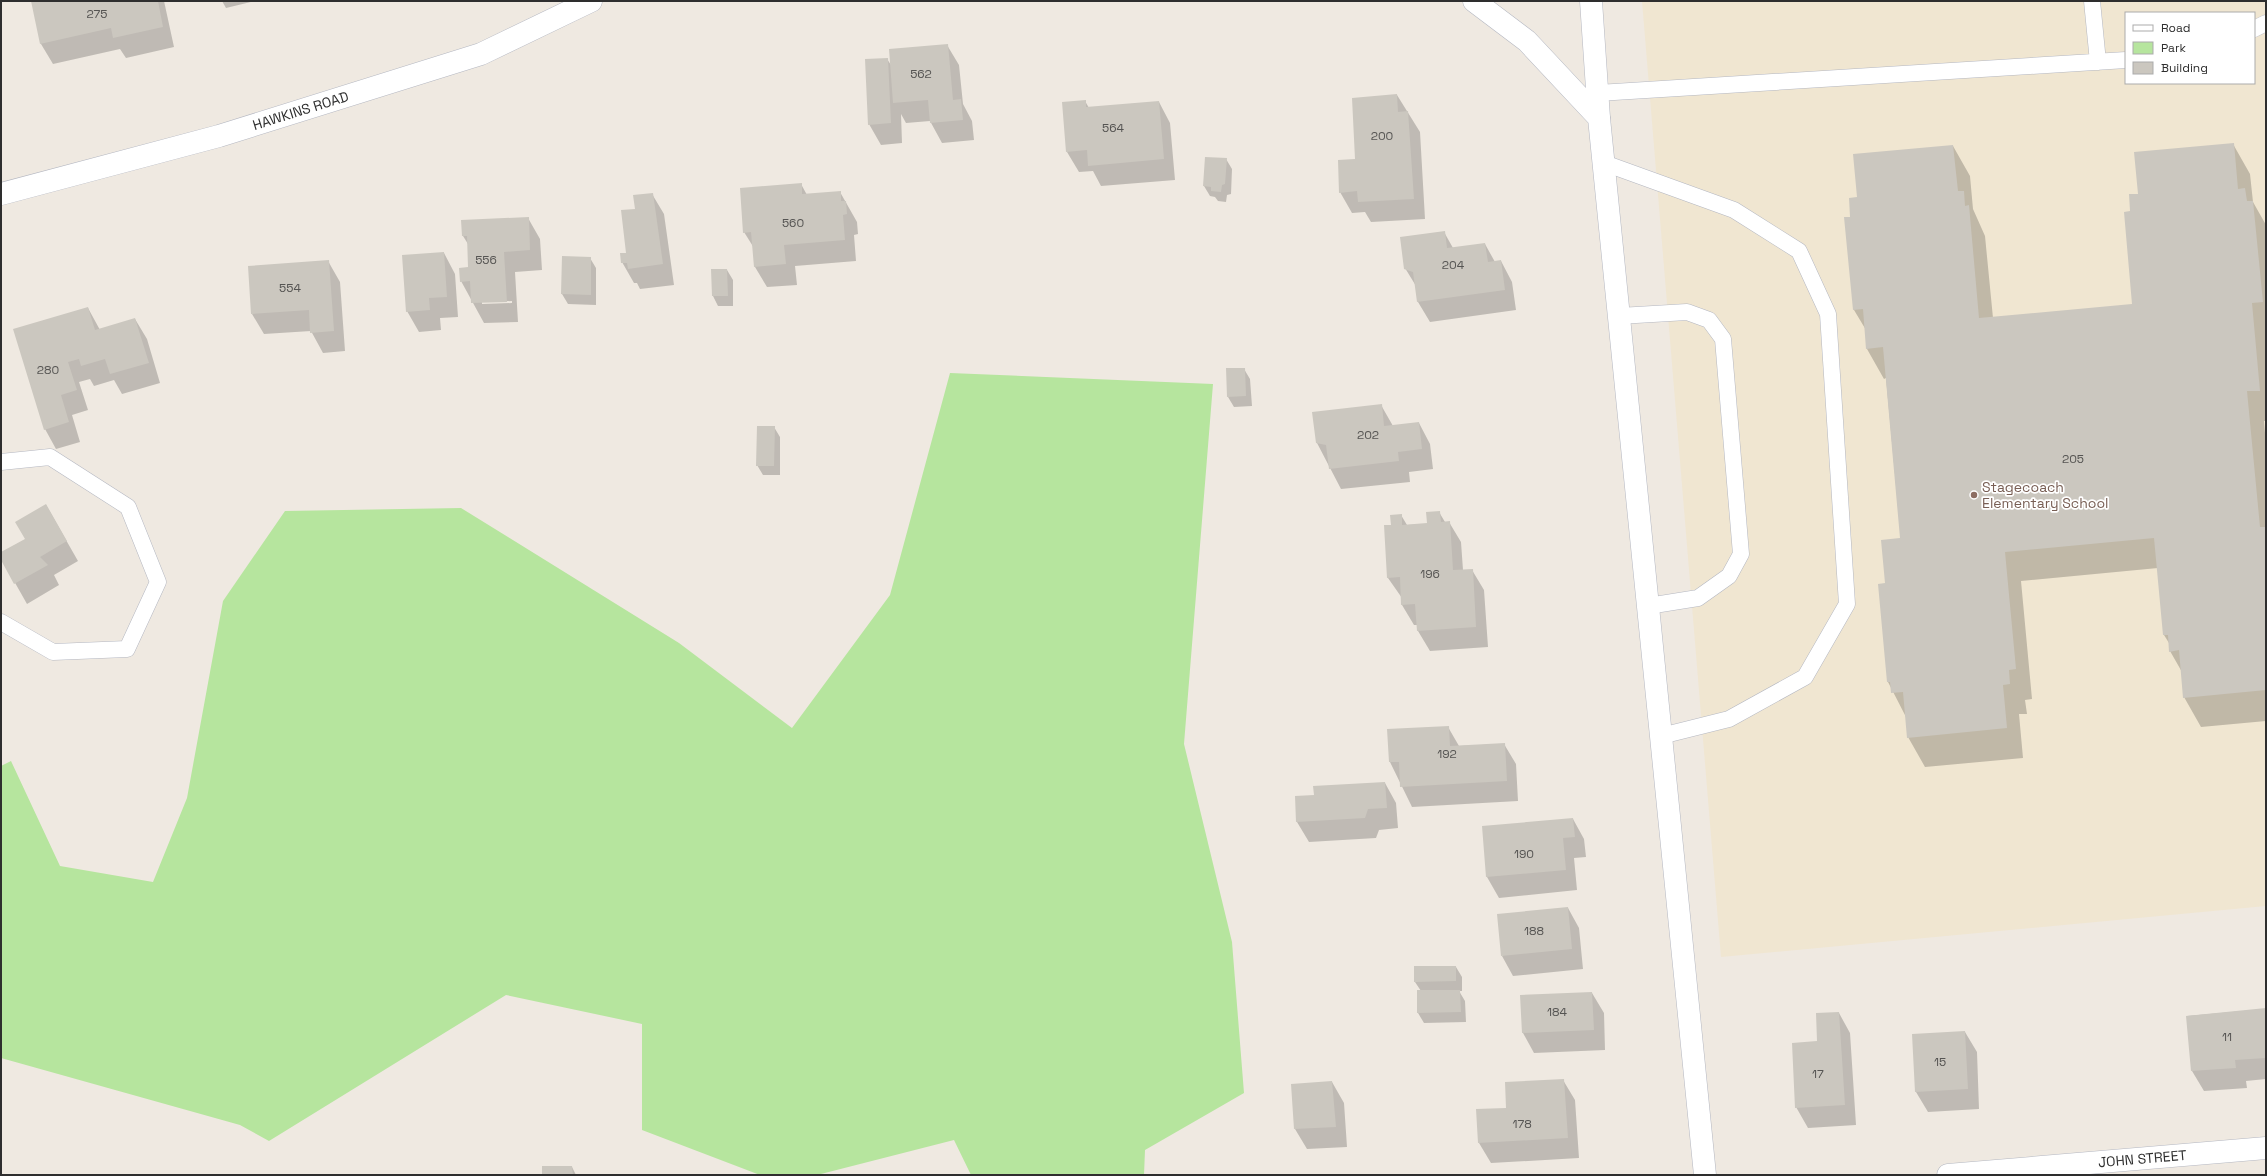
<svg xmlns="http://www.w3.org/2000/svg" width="2267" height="1176" viewBox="0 0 2267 1176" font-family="'Space Grotesk',sans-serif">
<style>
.education{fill:#f0e6d1;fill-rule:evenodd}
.green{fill:#b6e59e}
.shadow{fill:#0003;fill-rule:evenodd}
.building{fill:#cbc7bf}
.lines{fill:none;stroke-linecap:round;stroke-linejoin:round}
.lane-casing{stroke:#b4b7c1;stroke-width:17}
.street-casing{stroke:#b4b7c1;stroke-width:23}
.secondary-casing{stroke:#b4b7c1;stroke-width:23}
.lane{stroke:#fff;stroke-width:16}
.street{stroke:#fff;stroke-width:22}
.secondary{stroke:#fff;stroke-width:22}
.education-dot{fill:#8d6e63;stroke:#fff;stroke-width:1.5}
.labels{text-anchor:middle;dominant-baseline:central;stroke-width:3.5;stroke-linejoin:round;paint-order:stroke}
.number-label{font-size:12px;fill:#555452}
.street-label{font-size:14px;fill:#2e2e2e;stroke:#fff}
.education-label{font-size:14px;fill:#785e54;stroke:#fff;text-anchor:start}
</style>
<rect width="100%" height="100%" fill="#efe9e1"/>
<path class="education" d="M 1642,1 L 2266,1 L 2266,906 L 1721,957 ZM 2126,13 L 2254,13 L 2254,83 L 2126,83 Z"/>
<path class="green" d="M 950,373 L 1213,384 L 1184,744 L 1232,942 L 1244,1093 L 1145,1150 L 1144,1175 L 971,1175 L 954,1140 L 817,1175 L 760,1175 L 642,1130 L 642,1024 L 506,995 L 269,1141 L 240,1125 L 1,1058 L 1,766 L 11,761 L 60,866 L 153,882 L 187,798 L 223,601 L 285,511 L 461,508 L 679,643 L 792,728 L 890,595 Z"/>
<path class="shadow" d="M 32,1 L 164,1 L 174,47 L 126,58 L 120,49 L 53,64 L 41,44 Z
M 222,1 L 255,1 L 226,8 Z
M 947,45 L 959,65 L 963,104 L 972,121 L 974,140 L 942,143 L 930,121 L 906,123 L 901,114 L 902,143 L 881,145 L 869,124 L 887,59 L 891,65 Z
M 1397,95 L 1420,132 L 1425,219 L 1371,222 L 1365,212 L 1352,213 L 1340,192 L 1356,160 Z
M 1085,101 L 1089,108 L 1159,102 L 1170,123 L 1175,180 L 1101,186 L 1093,171 L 1079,172 L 1067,152 Z
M 2233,144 L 2250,174 L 2253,202 L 2266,225 L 2266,421 L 2264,421 L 2266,445 L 2266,721 L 2201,727 L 2184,697 L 2182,672 L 2170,651 L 2169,643 L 2164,635 L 2158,568 L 2021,581 L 2032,699 L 2025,700 L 2027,714 L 2019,714 L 2023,758 L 1925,767 L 1908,737 L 1906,717 L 1888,682 L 1879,584 L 1886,584 L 1901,539 L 1886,378 L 1884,379 L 1867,349 L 1866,330 L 1854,310 L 1852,217 L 1859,198 L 1953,146 L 1970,176 L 1973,209 L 1985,236 L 1993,318 L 2133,305 L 2131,212 L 2139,195 Z
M 1206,158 L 1226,159 L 1232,169 L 1231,194 L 1227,195 L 1226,202 L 1218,201 L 1215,197 L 1210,196 L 1204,186 Z
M 801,184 L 807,195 L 840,192 L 857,222 L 858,234 L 854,235 L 856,261 L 795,266 L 797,285 L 767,287 L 755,267 L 754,248 L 744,232 Z
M 652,194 L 664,214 L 674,285 L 640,289 L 637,283 L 634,283 L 622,262 L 628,254 L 636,209 Z
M 528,218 L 540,239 L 542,270 L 515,272 L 518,322 L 484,323 L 461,281 L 469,268 L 468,244 L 463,236 ZM 512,301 L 512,303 L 482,304 L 482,302 Z
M 1444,232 L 1453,248 L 1485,244 L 1495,262 L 1501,261 L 1512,282 L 1516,310 L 1430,322 L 1418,302 L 1416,286 L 1405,268 Z
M 444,253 L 455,274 L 458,317 L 440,318 L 441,330 L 419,332 L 407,311 Z
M 563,257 L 590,258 L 596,268 L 596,305 L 568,304 L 562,294 Z
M 328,261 L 340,282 L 345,351 L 323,353 L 311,331 L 264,334 L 252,314 Z
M 712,270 L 727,270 L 733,280 L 733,306 L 718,306 L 713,296 Z
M 88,308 L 100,330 L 135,319 L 147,339 L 160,383 L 122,394 L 114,380 L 94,386 L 90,379 L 79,382 L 88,410 L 72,415 L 80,442 L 56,449 L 45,429 L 15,330 Z
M 1244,369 L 1250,379 L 1252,406 L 1234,407 L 1228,397 Z
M 1381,405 L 1393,426 L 1419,423 L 1430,444 L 1433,469 L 1409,472 L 1410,482 L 1341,489 L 1317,443 Z
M 774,427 L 780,437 L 780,475 L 763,475 L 757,465 Z
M 46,505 L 78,561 L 54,575 L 59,585 L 27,604 L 1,558 L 1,553 L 26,539 Z
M 1439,512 L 1445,522 L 1449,522 L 1461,542 L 1463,570 L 1472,570 L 1484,590 L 1488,647 L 1430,651 L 1418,631 L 1418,625 L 1414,625 L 1402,605 L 1402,598 L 1388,578 L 1392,526 L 1401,515 L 1407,525 L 1428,524 Z
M 1448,727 L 1459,746 L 1504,744 L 1516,764 L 1518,801 L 1412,807 L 1390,762 Z
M 1385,783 L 1396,803 L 1398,828 L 1379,830 L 1376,838 L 1309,842 L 1297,822 L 1296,797 L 1315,796 Z
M 1573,819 L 1584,839 L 1586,857 L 1574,858 L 1577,890 L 1499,898 L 1487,877 L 1483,827 Z
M 1568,908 L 1579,928 L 1583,969 L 1513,976 L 1502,956 Z
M 1456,967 L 1462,977 L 1462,991 L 1459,991 L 1465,1001 L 1466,1022 L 1424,1023 L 1418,1013 L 1421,991 L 1415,982 Z
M 1592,993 L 1604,1013 L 1605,1050 L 1534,1053 L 1523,1033 L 1521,996 Z
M 2266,1009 L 2266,1079 L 2246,1081 L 2247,1088 L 2204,1091 L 2192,1071 L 2187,1016 Z
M 1839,1013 L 1850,1033 L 1856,1125 L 1808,1128 L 1796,1107 L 1818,1042 Z
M 1965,1032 L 1977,1052 L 1979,1109 L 1928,1112 L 1916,1092 L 1913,1035 Z
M 1563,1080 L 1575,1100 L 1579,1158 L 1491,1163 L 1479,1143 L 1507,1109 Z
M 1332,1082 L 1344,1103 L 1347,1147 L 1307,1149 L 1295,1129 Z
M 572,1167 L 576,1175 L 543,1175 Z"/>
<path class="building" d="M 31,1 L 158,1 L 163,27 L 113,38 L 111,28 L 40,44 Z
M 948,44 L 953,100 L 961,99 L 963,120 L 930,123 L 928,100 L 893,103 L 889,49 Z
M 888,58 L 891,123 L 868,125 L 865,59 Z
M 1397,94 L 1398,112 L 1408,111 L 1414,199 L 1358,202 L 1357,191 L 1339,193 L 1338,160 L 1355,159 L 1352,98 Z
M 1086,100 L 1086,107 L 1159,101 L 1164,159 L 1088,166 L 1087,150 L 1066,152 L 1062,102 Z
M 2234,143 L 2238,189 L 2245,188 L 2247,201 L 2253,201 L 2263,302 L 2252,303 L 2260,391 L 2247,391 L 2260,527 L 2266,527 L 2266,690 L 2183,698 L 2179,650 L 2169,652 L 2168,635 L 2163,635 L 2154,538 L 2005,552 L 2016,669 L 2009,670 L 2010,684 L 2003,685 L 2007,728 L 1907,738 L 1903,692 L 1891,693 L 1890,682 L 1887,682 L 1878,584 L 1885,583 L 1881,540 L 1900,538 L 1883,347 L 1866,349 L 1863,309 L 1853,310 L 1844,217 L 1850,217 L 1849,198 L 1857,197 L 1853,154 L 1953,145 L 1958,191 L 1964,191 L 1965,206 L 1969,205 L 1979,318 L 2132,304 L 2124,212 L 2130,211 L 2129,194 L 2138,194 L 2134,152 Z
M 1205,157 L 1227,158 L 1225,184 L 1222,185 L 1221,192 L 1211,191 L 1211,187 L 1203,186 Z
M 802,183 L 802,194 L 841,191 L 841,201 L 846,201 L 847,214 L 843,215 L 845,240 L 784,245 L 786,264 L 754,267 L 751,232 L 743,233 L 740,188 Z
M 653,193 L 663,264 L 628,269 L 627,263 L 621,263 L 620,253 L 626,253 L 621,210 L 635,209 L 633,195 Z
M 529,217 L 530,250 L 504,252 L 507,302 L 471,303 L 470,281 L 460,282 L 459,268 L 468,267 L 467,236 L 462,236 L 461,220 Z
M 1445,231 L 1447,248 L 1485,243 L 1488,262 L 1501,260 L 1505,290 L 1417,302 L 1413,272 L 1404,269 L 1400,237 Z
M 444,252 L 447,297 L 429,298 L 430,310 L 406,312 L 402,255 Z
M 562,256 L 591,257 L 591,295 L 561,294 Z
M 329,260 L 334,331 L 310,333 L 309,310 L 251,314 L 248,266 Z
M 711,269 L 727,269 L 728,296 L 712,296 Z
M 88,307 L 95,330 L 135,318 L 149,363 L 110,374 L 105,359 L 81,366 L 79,359 L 68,362 L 77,390 L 61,395 L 69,422 L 44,430 L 13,329 Z
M 1226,368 L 1245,368 L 1246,396 L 1227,397 Z
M 1382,404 L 1384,426 L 1419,422 L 1422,449 L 1398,452 L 1399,461 L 1329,469 L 1326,445 L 1316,443 L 1312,412 Z
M 757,426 L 775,426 L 774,466 L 756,466 Z
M 46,504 L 67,541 L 40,557 L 48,565 L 14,584 L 1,560 L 1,552 L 25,539 L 15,522 Z
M 1440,511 L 1441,522 L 1450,521 L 1453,570 L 1473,569 L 1476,627 L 1417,631 L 1415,604 L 1401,605 L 1400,577 L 1387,578 L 1384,525 L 1391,525 L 1390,515 L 1402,514 L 1402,525 L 1427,523 L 1426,512 Z
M 1449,726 L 1450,746 L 1505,743 L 1507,781 L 1400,787 L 1399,762 L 1389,762 L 1387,729 Z
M 1385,782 L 1387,808 L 1368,809 L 1365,818 L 1296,822 L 1295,796 L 1314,795 L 1313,786 Z
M 1573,818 L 1575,837 L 1563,838 L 1566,870 L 1486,877 L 1482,826 Z
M 1568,907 L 1572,949 L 1501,956 L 1497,914 Z
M 1414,966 L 1456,966 L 1456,981 L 1414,982 Z
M 1417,990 L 1460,990 L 1461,1012 L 1417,1013 Z
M 1592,992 L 1594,1030 L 1522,1033 L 1520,995 Z
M 2266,1008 L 2266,1058 L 2235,1060 L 2236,1068 L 2191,1071 L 2186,1016 Z
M 1839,1012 L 1845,1105 L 1795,1108 L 1792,1043 L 1817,1041 L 1816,1013 Z
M 1965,1031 L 1968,1089 L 1915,1092 L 1912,1034 Z
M 1564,1079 L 1568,1138 L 1478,1143 L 1476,1109 L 1506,1108 L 1505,1082 Z
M 1332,1081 L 1336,1127 L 1294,1129 L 1291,1084 Z
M 542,1166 L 572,1166 L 573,1175 L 542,1175 Z"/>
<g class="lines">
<defs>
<path id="lane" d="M 2092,1 L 2098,62
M 2254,29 L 2266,23
M 1598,93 L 2126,60
M 1604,163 L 1734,210 L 1799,251 L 1828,314 L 1847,604 L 1805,677 L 1729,719 L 1661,736
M 1619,316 L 1687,312 L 1709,320 L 1723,339 L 1741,554 L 1729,576 L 1698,598 L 1648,606
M 1,462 L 50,457 L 128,507 L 158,582 L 127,649 L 53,652 L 1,622"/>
<g id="street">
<path d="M 1591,1 L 1599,118"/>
<path id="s1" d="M 1948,1175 L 2266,1148"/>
</g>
<g id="secondary">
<path d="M 1474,1 L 1527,41 L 1599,118 L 1705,1175"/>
<path id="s2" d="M 1,194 L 219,136 L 481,54 L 591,1"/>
</g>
</defs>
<use href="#lane" class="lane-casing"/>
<use href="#street" class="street-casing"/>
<use href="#secondary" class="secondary-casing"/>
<use href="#lane" class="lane"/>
<use href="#street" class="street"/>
<use href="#secondary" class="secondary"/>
</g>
<circle class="education-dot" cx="1974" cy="495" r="4"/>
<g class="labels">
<g class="number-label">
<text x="97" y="14">275</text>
<text x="921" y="74">562</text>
<text x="1113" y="128">564</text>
<text x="1382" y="136">200</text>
<text x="793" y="223">560</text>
<text x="486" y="260">556</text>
<text x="1453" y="265">204</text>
<text x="290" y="288">554</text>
<text x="48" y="370">280</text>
<text x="1368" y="435">202</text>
<text x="2073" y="459">205</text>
<text x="1430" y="574">196</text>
<text x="1447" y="754">192</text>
<text x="1524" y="854">190</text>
<text x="1534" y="931">188</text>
<text x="1557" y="1012">184</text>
<text x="2227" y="1037">11</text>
<text x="1940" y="1062">15</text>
<text x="1818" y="1074">17</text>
<text x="1522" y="1124">178</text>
</g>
<g class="street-label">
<text stroke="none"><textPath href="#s2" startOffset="311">HAWKINS ROAD</textPath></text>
<text stroke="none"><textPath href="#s1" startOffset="195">JOHN STREET</textPath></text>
</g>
<g class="education-label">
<text x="1982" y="487">Stagecoach<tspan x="1982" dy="16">Elementary School</tspan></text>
</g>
</g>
<rect width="2267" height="1176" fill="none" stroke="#2e2e2e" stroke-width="4"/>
<rect x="2125" y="12" width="130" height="72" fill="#ffffff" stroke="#ababab"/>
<rect x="2133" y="25" width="20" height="6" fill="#ffffff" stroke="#ababab"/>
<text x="2161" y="32" font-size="12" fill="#2e2e2e">Road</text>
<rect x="2133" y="42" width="20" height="12" fill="#b6e59e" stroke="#ababab"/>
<text x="2161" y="52" font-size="12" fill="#2e2e2e">Park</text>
<rect x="2133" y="62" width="20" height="12" fill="#cbc7bf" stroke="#ababab"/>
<text x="2161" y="72" font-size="12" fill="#2e2e2e">Building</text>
</svg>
